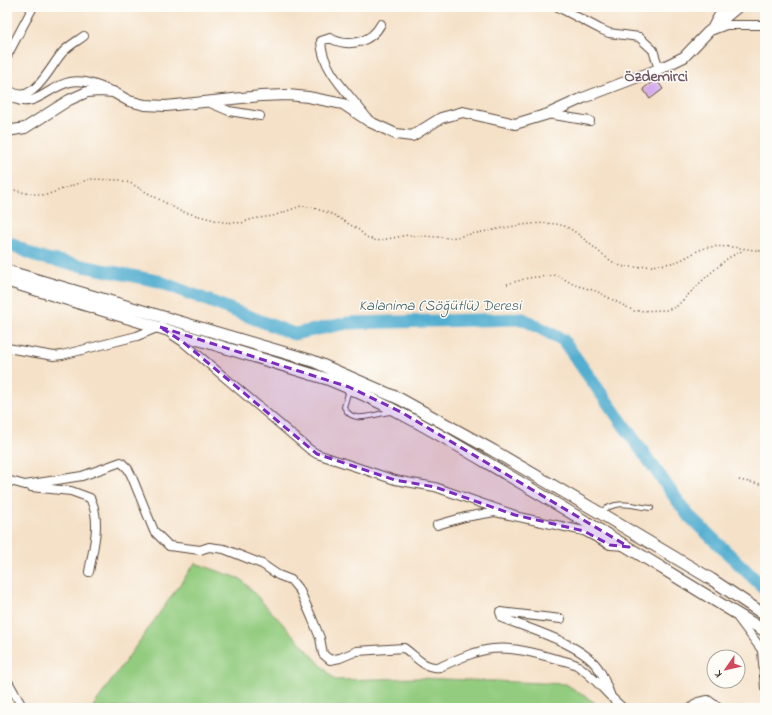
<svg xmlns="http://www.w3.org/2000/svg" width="772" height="715" viewBox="0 0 772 715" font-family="'Indie Flower',sans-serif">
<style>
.green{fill:#93cc7f;stroke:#677b4e}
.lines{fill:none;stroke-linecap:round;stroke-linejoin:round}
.river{stroke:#52aed0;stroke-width:13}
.building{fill:#d5abee}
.service-casing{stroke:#574538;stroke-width:6}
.minor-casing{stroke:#574538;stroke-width:10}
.tertiary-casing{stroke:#574538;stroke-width:12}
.secondary-casing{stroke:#574538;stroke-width:13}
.path{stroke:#574538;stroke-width:1.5;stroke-dasharray:1 3;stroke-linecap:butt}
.service{stroke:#fff;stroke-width:4}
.minor{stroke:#fff;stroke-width:8}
.tertiary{stroke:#fff;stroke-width:10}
.secondary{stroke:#fff;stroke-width:11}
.marked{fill:#7b2cbf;fill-opacity:0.2;stroke:#7b2cbf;stroke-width:3;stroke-dasharray:8 5;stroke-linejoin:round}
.labels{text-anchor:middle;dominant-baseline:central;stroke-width:3;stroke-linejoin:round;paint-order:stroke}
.water-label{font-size:15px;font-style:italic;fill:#445f65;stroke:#fdfcf7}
.quarter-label{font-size:16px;font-weight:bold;fill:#715767;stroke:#fdfcf7}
</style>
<rect width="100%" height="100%" fill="#fdfcf7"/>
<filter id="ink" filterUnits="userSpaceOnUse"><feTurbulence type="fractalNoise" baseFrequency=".025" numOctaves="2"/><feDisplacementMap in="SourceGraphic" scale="8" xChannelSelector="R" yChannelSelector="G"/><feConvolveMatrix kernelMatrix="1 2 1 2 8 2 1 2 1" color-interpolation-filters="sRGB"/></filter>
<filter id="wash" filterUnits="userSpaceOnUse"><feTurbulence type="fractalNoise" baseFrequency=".012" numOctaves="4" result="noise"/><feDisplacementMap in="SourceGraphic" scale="16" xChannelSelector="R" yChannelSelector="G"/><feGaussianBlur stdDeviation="0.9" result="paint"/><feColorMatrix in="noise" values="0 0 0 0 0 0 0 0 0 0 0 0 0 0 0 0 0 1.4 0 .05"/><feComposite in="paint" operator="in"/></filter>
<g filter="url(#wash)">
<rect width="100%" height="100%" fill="#f5e1c8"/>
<path class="green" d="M 195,563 L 241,579 L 335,680 L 419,678 L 566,684 L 603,708 L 92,708 Z"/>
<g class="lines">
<path class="river" d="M 7,242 L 38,257 L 158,281 L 294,334 L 348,323 L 523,319 L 563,340 L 687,514 L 765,589"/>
</g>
<g id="blocks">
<path class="building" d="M 656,79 L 663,89 L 650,99 L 643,89 Z"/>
</g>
</g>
<g filter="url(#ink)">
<use href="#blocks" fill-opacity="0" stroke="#574538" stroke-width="1"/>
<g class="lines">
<defs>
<path id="service" d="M 349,390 L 344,407 C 353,426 375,413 391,412
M 600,512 C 619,499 630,506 651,508"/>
<path id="minor" d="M 558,7 L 600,29 L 609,33 L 639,37 L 653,50 L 659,69
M 713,25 L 723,7
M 713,30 L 726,25 L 765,25
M 7,56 L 33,7
M 7,88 C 31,111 49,68 62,53 C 68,46 76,42 84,36
M 7,95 C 33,113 46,87 70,82 C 84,79 96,85 109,90
M 210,103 L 229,111 L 260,116
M 548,114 L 590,121
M 368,119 C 351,95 322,72 321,41 L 330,38 C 348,48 371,43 381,24
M 171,334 L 183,342 L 309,449 L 317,454 L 395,480 L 435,487 L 515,515
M 7,348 L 54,356 L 62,355 L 137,336 L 159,327
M 7,480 L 25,485 L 82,476 L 121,462 L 128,469 L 132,477 L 154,531 L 169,546 L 200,550 L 209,547 L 224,549 L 262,564 L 278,575 L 291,580 L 300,591 L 312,618 L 320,638 L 323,654 L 330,660 L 340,658 L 357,651 L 404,648 C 416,656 423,669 440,667 C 486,646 499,643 549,657 C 558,660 570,661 578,666 C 595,677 607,695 623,708
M 31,487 L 71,491 L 90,498 C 102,520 93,549 89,572
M 437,525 L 465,517 L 495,512 L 584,531 L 610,545 L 625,546
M 735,614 L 762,650 L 765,688
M 561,619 L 500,612 L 502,618 C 529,629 586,645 600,671 C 604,678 607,687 610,694
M 7,680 L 23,708
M 691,708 L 698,702 L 708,700 L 719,708"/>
<path id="tertiary" d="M 7,131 L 25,128 L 69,100 L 87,92 L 100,91 L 113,92 L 129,101 L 145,105 L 166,106 L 261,96 L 288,95 L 308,97 L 343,104 L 370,122 L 396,134 L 412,136 L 441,118 L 463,112 L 515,124 L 548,114 L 583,98 L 659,69 L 684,57 L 708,32 L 738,7"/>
<path id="secondary" d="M 7,271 L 313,361 L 400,399 L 494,451 L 600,513 L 711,579 L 765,615
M 7,281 L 327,379 C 390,404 447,439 506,474 C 593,525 679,579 765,631"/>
</defs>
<use href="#service" class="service-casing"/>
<use href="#minor" class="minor-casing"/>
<use href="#tertiary" class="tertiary-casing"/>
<use href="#secondary" class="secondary-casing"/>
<path class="path" d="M 7,188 L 25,193 L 46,195 L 90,179 L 120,180 L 130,183 L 180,211 L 222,222 L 242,223 L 252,219 L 273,216 L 301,206 L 311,207 L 332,214 L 359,230 L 366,237 L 377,241 L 408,235 L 451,238 L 471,234 C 496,230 542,218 564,226 C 582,232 609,267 627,267 C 643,267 662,266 678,261 C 687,258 695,251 705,248 C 718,244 751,249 765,252
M 507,284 L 528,278 L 557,275 L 575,285 L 596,291 L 634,311 L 666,310 L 676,307 L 705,278 L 728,258 L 744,250
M 739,480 L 765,485"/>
<use href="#service" class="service"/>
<use href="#minor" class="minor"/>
<use href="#tertiary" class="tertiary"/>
<use href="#secondary" class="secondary"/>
</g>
</g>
<path class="marked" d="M 160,327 L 349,387 L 401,412 L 629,547 L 610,545 L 584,531 L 515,515 L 435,487 L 395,480 L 317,454 L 183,342 Z"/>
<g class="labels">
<g class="water-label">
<text x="440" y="306">Kalanima (Söğütlü) Deresi</text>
</g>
<g class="quarter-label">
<text x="656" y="77">Özdemirci</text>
</g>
</g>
<rect width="772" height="715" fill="none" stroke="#fdfcf7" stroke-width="24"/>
<g transform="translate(726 669) rotate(236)"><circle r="19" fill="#fdfcf7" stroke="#afa8a0"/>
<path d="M0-3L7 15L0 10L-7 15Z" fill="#d1495b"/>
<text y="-6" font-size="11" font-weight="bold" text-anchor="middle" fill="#3b2a1e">K</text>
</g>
</svg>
